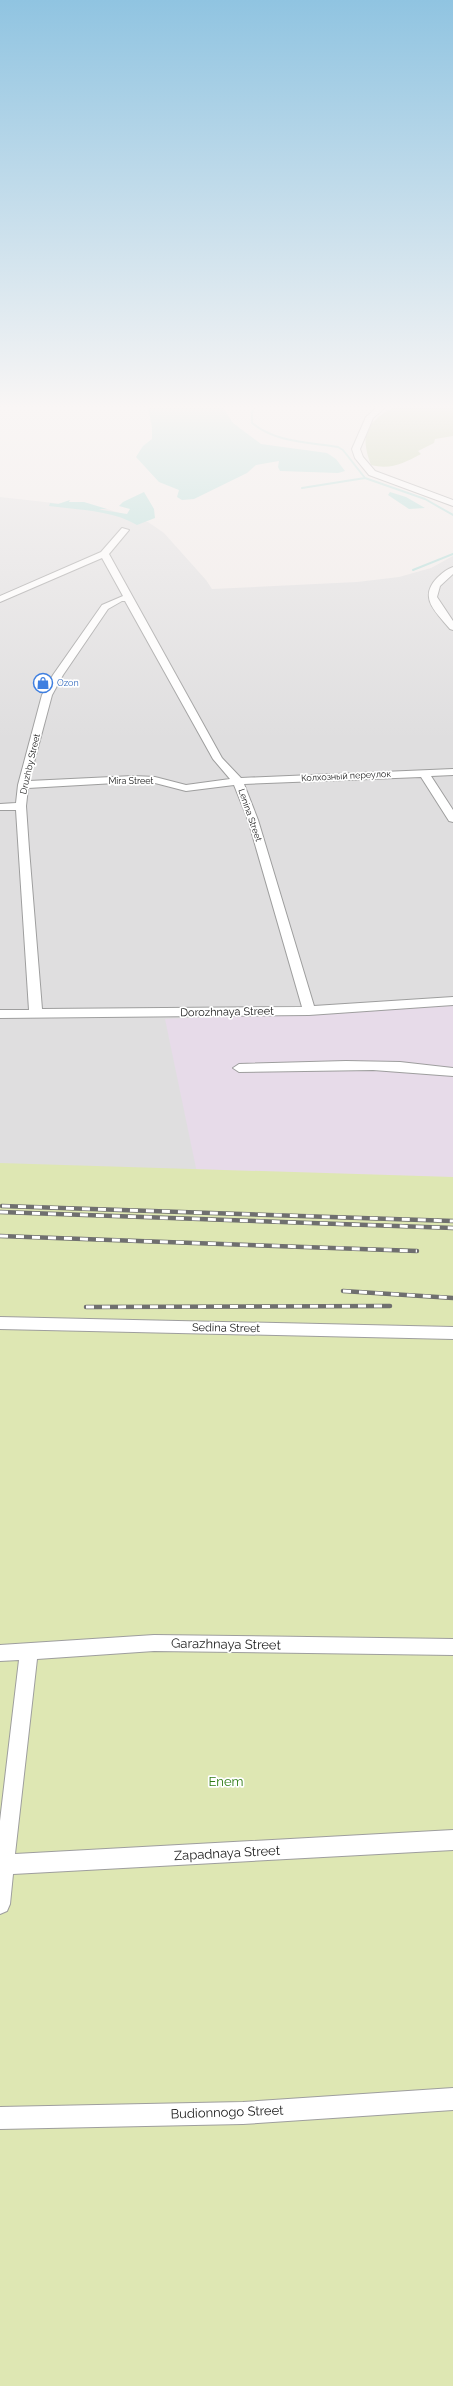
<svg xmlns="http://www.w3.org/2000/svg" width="453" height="2386" viewBox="0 0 453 2386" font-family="Raleway,sans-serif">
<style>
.residential{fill:#dfdedf}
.industrial{fill:#e7dbe9}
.grass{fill:#dee7b3}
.forest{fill:#bdcda1}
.water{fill:#addbd6}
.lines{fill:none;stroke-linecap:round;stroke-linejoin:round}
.stream{stroke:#addbd6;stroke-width:2}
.minor-casing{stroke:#9e9e9e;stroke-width:2}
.minor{fill:#fff;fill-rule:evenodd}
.rail-casing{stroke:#6f6f6f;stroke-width:4.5}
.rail{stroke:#fff;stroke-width:3;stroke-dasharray:8;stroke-linecap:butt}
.labels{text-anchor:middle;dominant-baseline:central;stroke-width:3.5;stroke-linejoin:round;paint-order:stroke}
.far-shop-label{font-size:9px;fill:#366cbe;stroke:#fff;text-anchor:start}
.far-street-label{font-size:9px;fill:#212121;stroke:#fff}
.street-label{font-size:11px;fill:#212121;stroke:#fff}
.near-street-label{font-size:13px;fill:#212121;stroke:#fff}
.near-park-label{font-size:13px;fill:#2e7b14;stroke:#fff}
</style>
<rect width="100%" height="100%" fill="#f1ebe9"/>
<path class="residential" d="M 0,497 L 107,509 L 148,522 L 164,533 L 206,580 L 212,589 L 357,582 L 399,577 L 431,568 L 453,556 L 453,1177 L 0,1189 Z"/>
<path class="industrial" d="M 453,1006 L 453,1330 L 202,1197 L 165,1019 Z"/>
<path class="grass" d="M 0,1163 L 453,1177 L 453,2386 L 0,2386 Z"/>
<path class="forest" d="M 396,406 L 453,406 L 453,436 L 435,439 L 434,443 L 418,451 L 421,454 C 404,463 391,470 371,465 C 359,432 367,422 396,406 Z"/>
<path class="water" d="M 148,406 L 222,406 L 233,423 L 261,444 L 327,453 L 336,459 L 345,471 L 338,473 L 280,471 L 278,467 L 279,461 L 256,465 L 247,473 L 194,499 L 182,500 L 177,497 L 179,490 L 159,482 L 136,457 L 143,446 L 152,439 L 152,428 Z
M 144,492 L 154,509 L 155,518 L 137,525 C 112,510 78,510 49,506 L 50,503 L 58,504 L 70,500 L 69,502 L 84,502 L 107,509 L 99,509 L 102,510 L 127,514 L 130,509 L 119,506 L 123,502 Z
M 390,492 L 406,497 L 425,508 L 409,509 L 388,495 Z"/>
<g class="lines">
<path class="stream" d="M 256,406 L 252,412 L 252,423 C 276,443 309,442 338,447 L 343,450 L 365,478
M 302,488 L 365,478 L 425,499 L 453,515
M 413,570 L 453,554"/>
<defs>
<path id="minor" d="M 379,406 L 387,406 L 373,418 L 360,449 L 363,457 L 375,471 L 453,500 L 453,506 L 369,475 L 355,458 L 352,449 L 366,417 Z
M 122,528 L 129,530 L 109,554 L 222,758 L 241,778 L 453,769 L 453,775 L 431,776 L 453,810 L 453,822 L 449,821 L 421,777 L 244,784 L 258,820 L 314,1006 L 453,997 L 453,1005 L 309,1015 L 0,1018 L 0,1010 L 29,1010 L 16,810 L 0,810 L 0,804 L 16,803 L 18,785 L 42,695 L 53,675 L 102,605 L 123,596 L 102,558 L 0,602 L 0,596 L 101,552 ZM 122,601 L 125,601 L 213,759 L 230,779 L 186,785 L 155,777 L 133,776 L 29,781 L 52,695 L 63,675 L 108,609 ZM 133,782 L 155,783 L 186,791 L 234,785 L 248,820 L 302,1007 L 42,1009 L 29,849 L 26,806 L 28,788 Z
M 453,567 L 453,574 L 440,586 L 437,597 L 453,621 L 453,630 L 450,629 C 436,612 418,598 437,578 C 441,574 447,569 453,567 Z
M 346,1061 L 400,1062 L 453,1068 L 453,1076 L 373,1070 L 239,1072 L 233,1068 L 239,1064 Z
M 0,1317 L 453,1327 L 453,1339 L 0,1329 Z
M 154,1635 L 453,1639 L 453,1655 L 154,1651 L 37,1659 L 15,1854 L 453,1830 L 453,1850 L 13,1874 L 10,1904 L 7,1911 L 0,1914 L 0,1821 L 19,1660 L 0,1661 L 0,1645 Z
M 453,2088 L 453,2110 L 243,2124 L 0,2129 L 0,2107 L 243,2102 Z"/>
</defs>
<use href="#minor" class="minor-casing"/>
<use href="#minor" class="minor"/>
<defs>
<path id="rail" d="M 2,1206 L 453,1221
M 0,1212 L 453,1228
M 0,1236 L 417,1251
M 343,1291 L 453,1298
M 86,1307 L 390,1306"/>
</defs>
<use href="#rail" class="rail-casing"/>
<use href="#rail" class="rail"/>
</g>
<linearGradient id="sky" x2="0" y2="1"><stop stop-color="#90c4e1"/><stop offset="0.55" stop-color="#f9f6f5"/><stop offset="1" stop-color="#f9f6f5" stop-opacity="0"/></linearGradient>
<rect width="453" height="740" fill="url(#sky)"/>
<defs>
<symbol id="shop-ring" viewBox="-11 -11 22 22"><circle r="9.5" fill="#fff" stroke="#3f7fe0" stroke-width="1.5"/><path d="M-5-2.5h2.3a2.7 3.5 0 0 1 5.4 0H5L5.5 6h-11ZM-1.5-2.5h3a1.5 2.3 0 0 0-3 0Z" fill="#3f7fe0"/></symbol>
</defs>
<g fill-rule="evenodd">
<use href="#shop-ring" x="32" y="672" width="22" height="22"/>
</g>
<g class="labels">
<g class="far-shop-label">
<text x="57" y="683">Ozon</text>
</g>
<g class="far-street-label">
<text transform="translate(30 764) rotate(-77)">Druzhby Street</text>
<text transform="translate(346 776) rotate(-3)">Колхозный переулок</text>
<text x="131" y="781">Mira Street</text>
<text transform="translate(250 815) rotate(71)">Lenina Street</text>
</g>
<g class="street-label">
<text transform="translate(227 1012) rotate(-1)">Dorozhnaya Street</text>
<text transform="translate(226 1328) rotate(1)">Sedina Street</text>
</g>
<g class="near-street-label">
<text transform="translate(226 1644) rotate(1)">Garazhnaya Street</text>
<text transform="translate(227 1853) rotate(-3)">Zapadnaya Street</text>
<text transform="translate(227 2112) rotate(-2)">Budionnogo Street</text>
</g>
<g class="near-park-label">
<text x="226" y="1781">Enem</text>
</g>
</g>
</svg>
